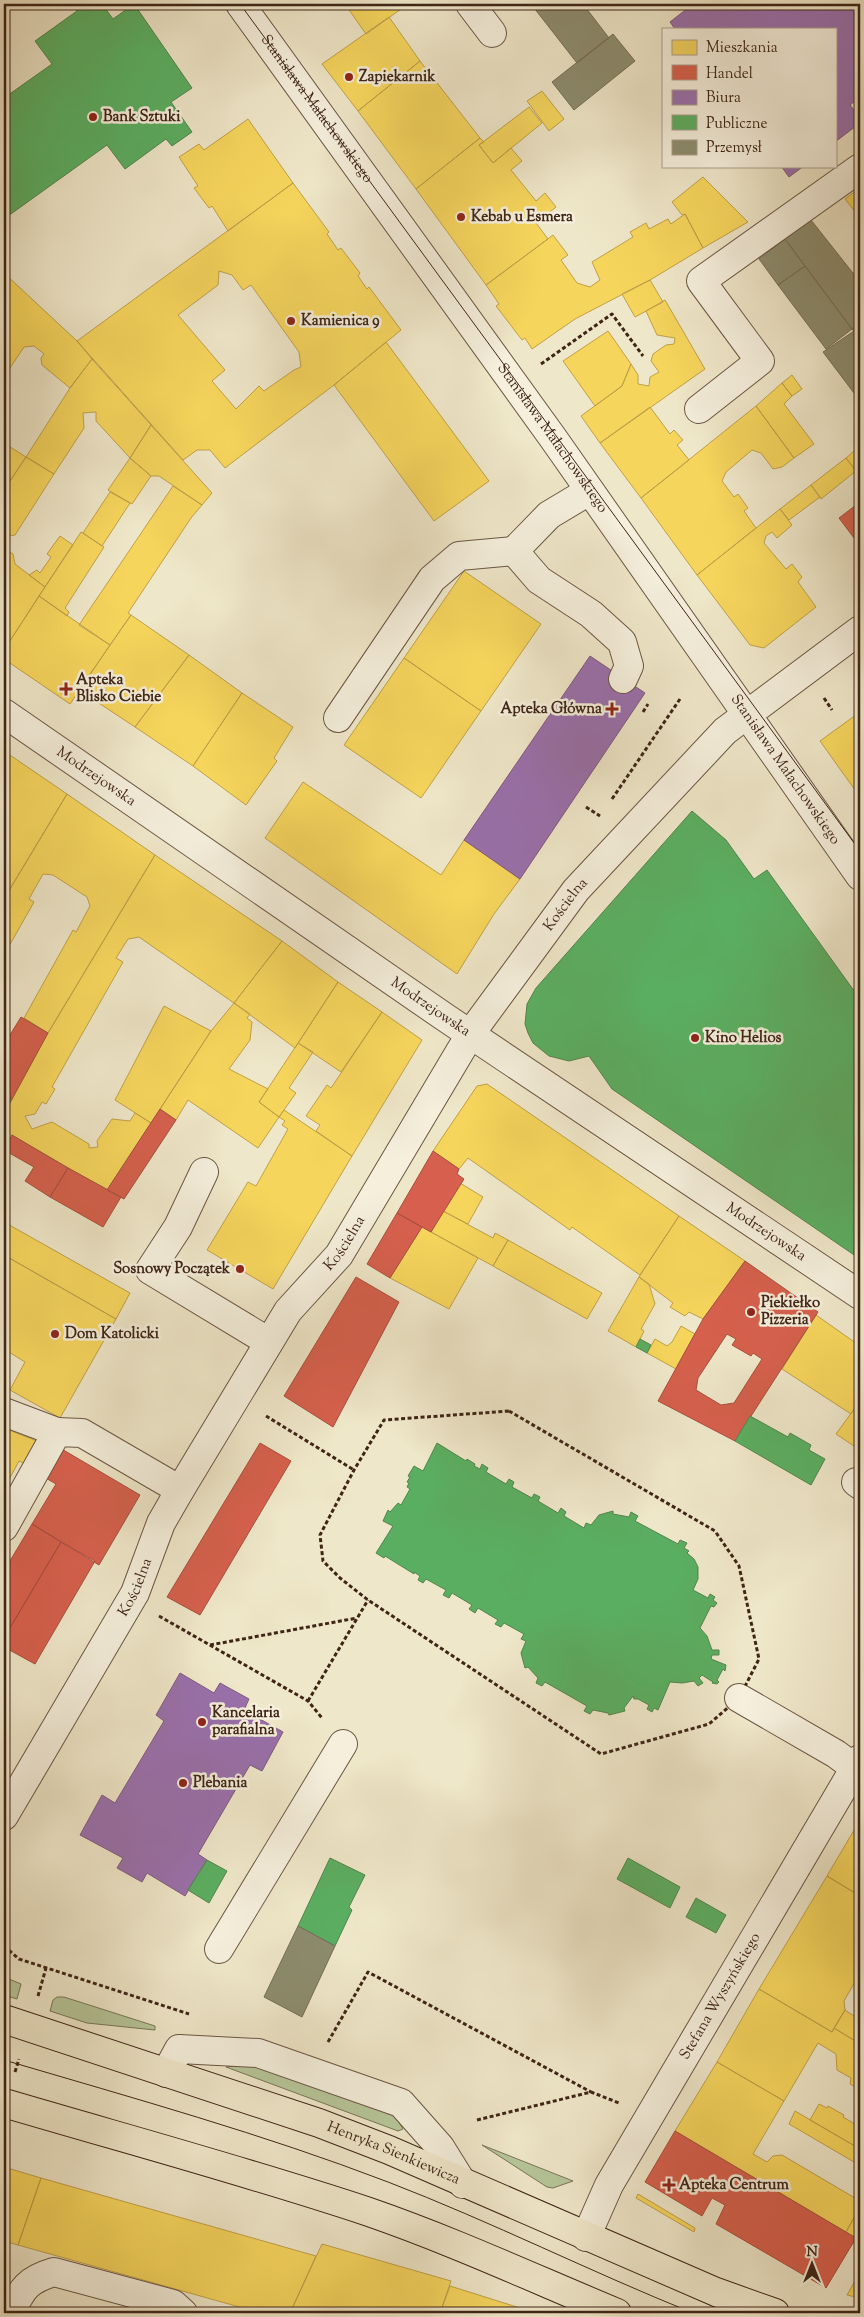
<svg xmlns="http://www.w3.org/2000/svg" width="864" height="2317" viewBox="0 0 864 2317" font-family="'Sorts Mill Goudy',serif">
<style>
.green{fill:#b6c699;stroke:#7a7658}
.homes{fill:#f6d55c;stroke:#bfa047;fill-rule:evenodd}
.shops{fill:#d6604d;stroke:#a94e3d;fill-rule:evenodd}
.offices{fill:#9970ab;stroke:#7e5a7f}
.public{fill:#5aae61;stroke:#52854b}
.industry{fill:#8c8c6e;stroke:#756d54}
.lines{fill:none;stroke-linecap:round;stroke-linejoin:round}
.minor-casing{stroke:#6b5644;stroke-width:30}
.major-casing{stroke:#3f2517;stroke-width:30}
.path{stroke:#3f2517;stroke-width:3;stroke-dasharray:4 2.5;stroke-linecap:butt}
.minor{stroke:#f5efdc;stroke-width:28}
.major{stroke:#efe7c9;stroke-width:28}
.tram{stroke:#3f2517;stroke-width:1}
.poi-dot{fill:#8f2418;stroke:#f5efdc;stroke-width:2}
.labels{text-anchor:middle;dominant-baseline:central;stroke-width:5;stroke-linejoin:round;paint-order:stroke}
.poi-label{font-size:15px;font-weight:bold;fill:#3f2517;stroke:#f5efdc;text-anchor:start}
.street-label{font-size:15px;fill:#3f2517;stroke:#f5efdc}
</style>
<rect width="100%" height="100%" fill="#efe7c9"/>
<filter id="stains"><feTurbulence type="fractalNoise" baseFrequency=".004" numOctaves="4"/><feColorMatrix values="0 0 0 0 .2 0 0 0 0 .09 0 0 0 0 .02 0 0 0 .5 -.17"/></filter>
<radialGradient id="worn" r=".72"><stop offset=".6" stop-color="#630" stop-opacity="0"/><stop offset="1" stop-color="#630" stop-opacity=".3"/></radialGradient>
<path class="green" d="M 4,1977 L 21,1984 L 17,1999 L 4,1995 Z
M 57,1997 L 64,1997 L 155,2026 L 155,2030 L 87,2023 L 50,2011 L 53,2000 Z
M 262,2063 L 394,2114 L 403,2129 L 398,2131 L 226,2067 Z
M 482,2145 L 573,2181 L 553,2188 L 547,2187 Z"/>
<path class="homes" d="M 345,4 L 408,4 L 366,34 Z
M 389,17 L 420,61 L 358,111 L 322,64 Z
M 420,61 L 480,138 L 416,189 L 358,111 Z
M 542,91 L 564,119 L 549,131 L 527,101 Z
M 529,107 L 542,123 L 493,163 L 479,145 Z
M 248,119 L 293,183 L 228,231 L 212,206 L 209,208 L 194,188 L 198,186 L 179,157 L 199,144 L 204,150 Z
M 480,138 L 484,142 L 479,145 L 493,163 L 511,148 L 522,161 L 511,170 L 536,201 L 545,193 L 556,207 L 536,223 L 548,239 L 486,285 L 416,189 Z
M 703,177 L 748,222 L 703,248 L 685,214 L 682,215 L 672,202 Z
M 293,183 L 329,232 L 327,234 L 338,250 L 341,248 L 360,273 L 358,276 L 367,289 L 369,287 L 401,330 L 334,385 L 225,468 L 210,450 L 197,450 L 183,460 L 77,341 ZM 219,271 L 232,275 L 243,290 L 251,285 L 299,352 L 301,367 L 294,370 L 264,391 L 259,386 L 236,409 L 212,381 L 225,370 L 178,315 L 218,285 Z
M 860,188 L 860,218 L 845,199 Z
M 685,214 L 703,248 L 650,280 L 575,319 L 532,349 L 525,338 L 522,340 L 496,306 L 499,304 L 486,285 L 553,235 L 568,255 L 561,260 L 577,283 L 590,287 L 600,280 L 592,262 L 633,237 L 630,232 L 646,223 L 649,229 L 668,219 L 671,224 Z
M 4,273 L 77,341 L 92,359 L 70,388 L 42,365 L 41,358 L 44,354 L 34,346 L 24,347 L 4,377 Z
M 650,280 L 663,302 L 635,317 L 622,294 Z
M 665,300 L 705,369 L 600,443 L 581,416 L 622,386 L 631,364 L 638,375 L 638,384 L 649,386 L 650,377 L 659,372 L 651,361 L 653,354 L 666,345 L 674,344 L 675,338 L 657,335 L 646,311 Z
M 608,331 L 631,364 L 622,386 L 595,406 L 563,361 Z
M 386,342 L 489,481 L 434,521 L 334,385 Z
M 92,359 L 151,425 L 130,458 L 96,421 L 96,412 L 83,413 L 84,428 L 54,474 L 26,457 L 70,388 Z
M 792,375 L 802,389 L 792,396 L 782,383 Z
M 782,383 L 792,396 L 784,404 L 814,444 L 794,458 L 756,406 Z
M 756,406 L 794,458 L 782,467 L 773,469 L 761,453 L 752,450 L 726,472 L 722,481 L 734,497 L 738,494 L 748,508 L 744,511 L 756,528 L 697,575 L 641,498 Z
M 650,407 L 670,434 L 674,430 L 683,440 L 677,445 L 689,460 L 641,498 L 600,443 Z
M 151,425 L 212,493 L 202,505 L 159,476 L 151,476 L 130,458 Z
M 4,443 L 26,457 L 4,490 Z
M 860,446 L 860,468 L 856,471 L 846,458 Z
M 26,457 L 54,474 L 15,535 L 4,537 L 4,490 Z
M 130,458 L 151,476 L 132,504 L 108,490 Z
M 846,458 L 856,471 L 821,499 L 811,485 Z
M 811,485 L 820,497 L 789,520 L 780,509 Z
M 173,486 L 202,505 L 191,518 L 128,613 L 131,615 L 110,645 L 79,625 Z
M 110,492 L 130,503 L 102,546 L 83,533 Z
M 780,509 L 792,525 L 777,538 L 772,532 L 766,536 L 764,543 L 786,569 L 792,564 L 802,577 L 798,582 L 816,607 L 764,648 L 750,645 L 697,575 Z
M 81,532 L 104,547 L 65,608 L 69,612 L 67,616 L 39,596 Z
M 60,536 L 73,545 L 45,587 L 29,575 L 37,570 L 40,573 L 51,557 L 47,554 Z
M 4,549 L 13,554 L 15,564 L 45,587 L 4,650 Z
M 464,571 L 541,624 L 481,711 L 404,658 Z
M 39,596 L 110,645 L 70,704 L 4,659 L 4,650 Z
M 131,615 L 189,655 L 135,727 L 79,690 Z
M 189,655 L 242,693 L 193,766 L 135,727 Z
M 404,658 L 481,711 L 421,798 L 344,745 Z
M 242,693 L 293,727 L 274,758 L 277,761 L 246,805 L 193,766 Z
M 860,712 L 860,797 L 820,741 Z
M 4,751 L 67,794 L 4,899 L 4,860 L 8,853 L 4,841 Z
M 303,782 L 441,875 L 464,840 L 520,879 L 494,914 L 457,974 L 265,838 Z
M 67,794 L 155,855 L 48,1033 L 24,1018 L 73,930 L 76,932 L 90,906 L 87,897 L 53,875 L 43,874 L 29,899 L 34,902 L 4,955 L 4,899 Z
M 155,855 L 282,941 L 234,1003 L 139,937 L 128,939 L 116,958 L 123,962 L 52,1087 L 55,1089 L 46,1104 L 42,1102 L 35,1114 L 25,1116 L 32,1129 L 52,1122 L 89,1144 L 89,1148 L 98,1147 L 97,1141 L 112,1119 L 130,1121 L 135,1113 L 151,1123 L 107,1190 L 4,1131 L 4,1114 L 48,1033 Z
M 282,941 L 338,982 L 295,1048 L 234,1003 Z
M 338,982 L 382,1012 L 341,1072 L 298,1043 Z
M 234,1003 L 250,1014 L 247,1018 L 252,1022 L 250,1040 L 229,1069 L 268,1089 L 259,1102 L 279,1117 L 258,1148 L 188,1100 L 176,1120 L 160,1109 L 211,1031 Z
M 164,1006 L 211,1031 L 151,1123 L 115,1100 Z
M 382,1012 L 422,1040 L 352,1156 L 316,1131 L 320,1125 L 306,1116 L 327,1085 L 331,1088 Z
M 298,1043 L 313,1052 L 289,1088 L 296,1093 L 279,1117 L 259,1102 Z
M 487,1084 L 679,1216 L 640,1275 L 572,1227 L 570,1230 L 468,1158 L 459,1169 L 433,1151 L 477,1086 Z
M 284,1110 L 352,1156 L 273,1289 L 207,1250 L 248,1182 L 256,1186 L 288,1129 L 282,1125 L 285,1121 L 279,1117 Z
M 460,1183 L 483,1197 L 468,1224 L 443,1211 Z
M 443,1211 L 493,1238 L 495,1233 L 508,1240 L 493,1266 L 431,1232 Z
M 679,1216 L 745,1261 L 703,1319 L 689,1312 L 685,1316 L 670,1307 L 673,1303 L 639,1277 Z
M 4,1222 L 130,1293 L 116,1319 L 4,1255 Z
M 422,1227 L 478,1258 L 449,1309 L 390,1278 Z
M 508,1240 L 602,1293 L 587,1319 L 493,1266 Z
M 4,1255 L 116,1319 L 60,1418 L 10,1390 L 25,1362 L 4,1349 Z
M 639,1277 L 649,1284 L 655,1304 L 641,1329 L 644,1331 L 636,1347 L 608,1331 Z
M 816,1315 L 860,1346 L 860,1401 L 851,1414 L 782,1369 Z
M 681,1326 L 695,1334 L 676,1369 L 647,1353 L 655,1339 L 667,1346 L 672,1342 Z
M 860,1401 L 860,1450 L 836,1434 Z
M 4,1428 L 42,1443 L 29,1466 L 19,1461 L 4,1489 Z
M 860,1820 L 860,1896 L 827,1876 Z
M 827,1876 L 860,1896 L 860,1973 L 844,2001 L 845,2010 L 832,2032 L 759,1989 Z
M 759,1989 L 832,2032 L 834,2028 L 860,2044 L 860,2090 L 850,2084 L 851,2078 L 837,2070 L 836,2054 L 818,2043 L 784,2101 L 717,2062 Z
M 845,2010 L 860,2020 L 860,2044 L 834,2028 Z
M 717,2062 L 784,2101 L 753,2154 L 767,2162 L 773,2156 L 782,2155 L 860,2201 L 860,2207 L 846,2232 L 675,2131 Z
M 819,2104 L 827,2108 L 828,2106 L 844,2115 L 843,2117 L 860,2127 L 860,2149 L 810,2120 Z
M 795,2111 L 860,2149 L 854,2162 L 789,2124 Z
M 4,2167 L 41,2178 L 18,2245 L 4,2241 Z
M 41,2178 L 316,2256 L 290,2313 L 261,2313 L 18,2245 Z
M 638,2194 L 695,2228 L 694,2232 L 636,2198 Z
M 860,2207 L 860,2240 L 846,2232 Z
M 322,2244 L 451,2281 L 440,2313 L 290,2313 Z
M 860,2272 L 860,2298 L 847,2295 Z
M 450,2286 L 520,2308 L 518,2313 L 440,2313 Z"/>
<path class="shops" d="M 860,502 L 860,546 L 839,518 Z
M 21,1017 L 48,1033 L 12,1099 L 4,1094 L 4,1060 L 10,1063 L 5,1043 Z
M 160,1109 L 176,1120 L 124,1199 L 107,1190 Z
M 12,1135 L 68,1168 L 50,1197 L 25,1181 L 34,1167 L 4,1150 Z
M 433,1151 L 459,1169 L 457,1174 L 464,1179 L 431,1232 L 397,1213 Z
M 68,1168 L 121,1197 L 103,1227 L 50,1197 Z
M 397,1213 L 422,1227 L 390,1278 L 367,1264 Z
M 745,1261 L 818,1312 L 735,1441 L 658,1401 L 703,1319 ZM 727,1334 L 736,1339 L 732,1345 L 751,1356 L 753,1353 L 762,1359 L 734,1403 L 721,1405 L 696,1390 L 698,1378 Z
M 356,1277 L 399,1302 L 333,1427 L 284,1396 Z
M 260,1443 L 291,1461 L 200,1615 L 167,1597 Z
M 60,1448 L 140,1495 L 99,1565 L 32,1524 L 56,1484 L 44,1477 Z
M 32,1524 L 61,1542 L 4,1638 L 4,1571 Z
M 61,1542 L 95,1561 L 35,1664 L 4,1647 L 4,1638 Z
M 675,2131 L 856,2238 L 826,2288 L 716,2224 L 725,2205 L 712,2198 L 702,2216 L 645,2182 Z"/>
<path class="offices" d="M 693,4 L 848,4 L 860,20 L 860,97 L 850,105 L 860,118 L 860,123 L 835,142 L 835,29 L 675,29 L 670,22 Z
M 781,166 L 804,166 L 789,177 Z
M 590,656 L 645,693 L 520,879 L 464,840 Z
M 180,1673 L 214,1693 L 220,1683 L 249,1699 L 244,1710 L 283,1732 L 262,1771 L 250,1765 L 198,1854 L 207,1860 L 185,1896 L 147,1873 L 142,1882 L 117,1868 L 123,1858 L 80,1835 L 102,1795 L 115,1803 L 164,1721 L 156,1715 Z"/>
<path class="public" d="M 72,4 L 102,4 L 113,19 L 134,4 L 192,88 L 171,102 L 192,132 L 172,146 L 166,139 L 125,169 L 107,145 L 8,216 L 4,211 L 4,98 L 52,64 L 35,41 L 77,11 Z
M 692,811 L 726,840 L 754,879 L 767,870 L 860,999 L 860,1259 L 612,1089 L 589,1056 L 569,1061 L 549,1056 L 533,1043 L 528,1033 L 525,1024 L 527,1004 L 536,988 Z
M 640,1339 L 651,1345 L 647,1353 L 636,1347 Z
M 750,1416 L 788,1437 L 790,1433 L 811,1445 L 809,1450 L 825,1459 L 811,1485 L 735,1441 Z
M 437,1443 L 466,1461 L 467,1459 L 475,1464 L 474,1466 L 480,1469 L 482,1464 L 488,1468 L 486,1472 L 506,1484 L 509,1479 L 514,1482 L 512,1487 L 532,1498 L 534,1494 L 540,1497 L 538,1501 L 558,1513 L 561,1508 L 566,1512 L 564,1516 L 584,1528 L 586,1523 L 591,1525 L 599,1515 L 613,1511 L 613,1514 L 629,1517 L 631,1512 L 638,1516 L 635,1521 L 678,1544 L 680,1540 L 687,1543 L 684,1548 L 689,1551 L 687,1553 L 694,1559 L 698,1567 L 698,1579 L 693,1590 L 708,1598 L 710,1594 L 715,1597 L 713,1600 L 717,1603 L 714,1607 L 711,1606 L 700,1628 L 707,1636 L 712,1650 L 719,1650 L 719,1655 L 712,1655 L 711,1659 L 726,1665 L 725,1671 L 723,1669 L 717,1680 L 719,1682 L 717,1684 L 712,1683 L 713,1682 L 702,1675 L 699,1678 L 703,1683 L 698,1686 L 694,1681 L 682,1683 L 670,1682 L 658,1710 L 654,1708 L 652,1712 L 647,1709 L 649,1705 L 638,1699 L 634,1699 L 633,1696 L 624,1708 L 625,1711 L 609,1715 L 608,1713 L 593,1710 L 590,1714 L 584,1711 L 587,1706 L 545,1682 L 542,1686 L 536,1683 L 538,1678 L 528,1667 L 525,1668 L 521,1653 L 526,1641 L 521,1639 L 524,1634 L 504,1623 L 501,1627 L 495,1624 L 498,1620 L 478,1608 L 475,1613 L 469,1609 L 472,1605 L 452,1593 L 449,1598 L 443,1595 L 446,1590 L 426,1579 L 423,1583 L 418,1580 L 420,1576 L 414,1572 L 414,1574 L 385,1556 L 384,1558 L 376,1553 L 393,1526 L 383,1521 L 388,1510 L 390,1512 L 398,1503 L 401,1505 L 410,1489 L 407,1487 L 409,1483 L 407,1482 L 410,1477 L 408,1476 L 414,1466 L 423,1471 Z
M 330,1858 L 365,1875 L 349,1907 L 352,1910 L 335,1946 L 298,1926 Z
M 628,1858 L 680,1887 L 670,1908 L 617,1879 Z
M 207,1860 L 227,1871 L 209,1903 L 188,1890 Z
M 696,1898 L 726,1915 L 716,1933 L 686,1917 Z"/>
<path class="industry" d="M 531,4 L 583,4 L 609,38 L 577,63 Z
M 613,34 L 635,61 L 574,110 L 552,82 Z
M 811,220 L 860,282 L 860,323 L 852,329 L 785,239 Z
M 785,239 L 805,266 L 778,285 L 759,259 Z
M 805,266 L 852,329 L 826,349 L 778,285 Z
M 860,323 L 860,339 L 852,329 Z
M 854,331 L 860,339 L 860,401 L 823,352 Z
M 4,1094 L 12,1099 L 4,1114 Z
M 298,1926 L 335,1946 L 302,2017 L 264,1997 Z"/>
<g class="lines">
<defs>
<g id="minor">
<path id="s1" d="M 240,4 L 553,438 L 860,876"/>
<path d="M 470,4 L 492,33"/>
<path d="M 699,409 L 760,361 L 701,281 L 860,168"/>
<path d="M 589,491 L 549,515 L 514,551 L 539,580 L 591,614 L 622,642 L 629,666 L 623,679"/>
<path id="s2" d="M 4,713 L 446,1018 L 860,1295"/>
<path d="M 338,718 L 432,579 L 459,556 L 514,551"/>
<path d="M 204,1172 L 178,1227 L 150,1270 L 269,1342"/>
<path d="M 4,1412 L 57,1432"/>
<path d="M 856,1482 L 860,1485"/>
<path d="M 4,1527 L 57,1432 L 82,1433 L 180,1490"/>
<path d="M 739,1698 L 836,1754 L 855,1768"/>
<path id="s3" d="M 4,1816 L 135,1593 L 161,1523 L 180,1490 L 288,1311 L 339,1255 L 471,1033 L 576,890 L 725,731 L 860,630"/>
<path d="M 219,1949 L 343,1744"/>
<path d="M 166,2073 L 179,2049 L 258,2053 L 401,2103 L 440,2147 L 463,2184"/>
<path id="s4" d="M 586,2237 L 609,2185 L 860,1759"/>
<path d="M 10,2313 C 23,2288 27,2280 54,2272 L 173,2304 L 183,2313"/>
</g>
<g id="major">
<path id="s5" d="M 4,2019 L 319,2123 L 389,2150 L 716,2292 L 775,2313"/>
<path d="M 4,2103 C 126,2139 249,2172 369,2212 C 453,2241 535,2279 617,2313"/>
</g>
</defs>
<use href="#minor" class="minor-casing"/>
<use href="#major" class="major-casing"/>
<path class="path" d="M 541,364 L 612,314 L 643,356
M 824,698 L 832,710
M 643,712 L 648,704
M 612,799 L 680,699
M 586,807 L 600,816
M 509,1411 L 715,1531 L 739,1566 L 759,1659 L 739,1698 L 709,1724 L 601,1754 L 368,1600 L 340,1578 L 323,1561 L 320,1535 L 354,1470 L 384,1420 Z
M 266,1416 L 354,1470
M 159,1616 L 308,1701 L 322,1718
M 210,1645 L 357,1618
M 308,1701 L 368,1600
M 4,1946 L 19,1959 L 189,2014
M 38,1996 L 46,1968
M 328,2042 L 368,1972 L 591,2092
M 15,2072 L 19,2059
M 477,2120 L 591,2092 L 619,2103"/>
<use href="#minor" class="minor"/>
<use href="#major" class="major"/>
<g class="tram">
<path id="s6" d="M 240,4 L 860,851"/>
<path d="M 4,2060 C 133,2098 263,2134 388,2182 C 492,2222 591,2272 693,2313"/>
</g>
</g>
<g class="poi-dot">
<circle cx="349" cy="77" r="5"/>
<circle cx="93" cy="117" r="5"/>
<circle cx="461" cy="217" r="5"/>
<circle cx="291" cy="321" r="5"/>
<path d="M63.5 681.5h5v5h5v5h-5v5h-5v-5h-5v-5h5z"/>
<path d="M609.5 701.5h5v5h5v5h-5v5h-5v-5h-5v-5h5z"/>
<circle cx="695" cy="1038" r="5"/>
<circle cx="240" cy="1269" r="5"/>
<circle cx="751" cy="1312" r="5"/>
<circle cx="55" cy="1334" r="5"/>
<circle cx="202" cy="1722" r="5"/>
<circle cx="183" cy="1783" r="5"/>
<path d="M666.5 2177.5h5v5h5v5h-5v5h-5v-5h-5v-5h5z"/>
</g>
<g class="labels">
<g class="poi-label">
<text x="359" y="77">Zapiekarnik</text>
<text x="103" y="117">Bank Sztuki</text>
<text x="471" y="217">Kebab u Esmera</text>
<text x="301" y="321">Kamienica 9</text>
<text x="76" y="680">Apteka<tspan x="76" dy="17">Blisko Ciebie</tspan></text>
<text x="602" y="709" text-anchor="end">Apteka Główna</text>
<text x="705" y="1038">Kino Helios</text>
<text x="230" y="1269" text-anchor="end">Sosnowy Początek</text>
<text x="761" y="1303">Piekiełko<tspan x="761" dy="17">Pizzeria</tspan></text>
<text x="65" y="1334">Dom Katolicki</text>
<text x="212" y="1713">Kancelaria<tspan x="212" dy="17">parafialna</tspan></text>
<text x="193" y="1783">Plebania</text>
<text x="679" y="2185">Apteka Centrum</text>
</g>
<g class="street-label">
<text stroke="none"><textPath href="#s6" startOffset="130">Stanisława Małachowskiego</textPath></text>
<text stroke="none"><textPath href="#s1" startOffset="535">Stanisława Małachowskiego</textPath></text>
<text stroke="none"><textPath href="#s1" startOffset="940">Stanisława Małachowskiego</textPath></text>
<text stroke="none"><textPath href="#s2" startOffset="112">Modrzejowska</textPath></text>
<text stroke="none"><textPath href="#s3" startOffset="1074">Kościelna</textPath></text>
<text stroke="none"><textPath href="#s2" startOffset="518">Modrzejowska</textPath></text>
<text stroke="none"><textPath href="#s2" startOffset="922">Modrzejowska</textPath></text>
<text stroke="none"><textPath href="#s3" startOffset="669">Kościelna</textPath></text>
<text stroke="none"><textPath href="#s3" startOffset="264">Kościelna</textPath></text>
<text stroke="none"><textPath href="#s4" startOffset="276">Stefana Wyszyńskiego</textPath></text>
<text stroke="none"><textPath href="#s5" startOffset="412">Henryka Sienkiewicza</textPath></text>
</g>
</g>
<rect width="864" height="2317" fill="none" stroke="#efe7c9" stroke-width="20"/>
<rect x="5" y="5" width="854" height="2307" fill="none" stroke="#3f2517" stroke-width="2.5"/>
<rect x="10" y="10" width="844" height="2297" fill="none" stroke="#3f2517"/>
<rect x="662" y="28" width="175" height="140" fill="#f5efdc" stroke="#ac9e8d"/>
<rect x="672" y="40" width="25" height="15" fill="#f6d55c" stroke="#ac9e8d"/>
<text x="706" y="52" font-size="15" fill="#3f2517">Mieszkania</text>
<rect x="672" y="65" width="25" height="15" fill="#d6604d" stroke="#ac9e8d"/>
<text x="706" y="78" font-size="15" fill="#3f2517">Handel</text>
<rect x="672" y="90" width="25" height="15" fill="#9970ab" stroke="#ac9e8d"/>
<text x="706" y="102" font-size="15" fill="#3f2517">Biura</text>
<rect x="672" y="115" width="25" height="15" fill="#5aae61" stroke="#ac9e8d"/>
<text x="706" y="128" font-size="15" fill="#3f2517">Publiczne</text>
<rect x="672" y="140" width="25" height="15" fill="#8c8c6e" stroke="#ac9e8d"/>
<text x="706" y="152" font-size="15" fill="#3f2517">Przemysł</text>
<g transform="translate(812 2264)" stroke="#f5efdc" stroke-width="4" paint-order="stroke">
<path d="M0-4L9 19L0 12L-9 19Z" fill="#3f2517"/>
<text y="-8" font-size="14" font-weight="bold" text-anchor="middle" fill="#3f2517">N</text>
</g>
<rect width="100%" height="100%" filter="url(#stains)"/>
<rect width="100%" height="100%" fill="url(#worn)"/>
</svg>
